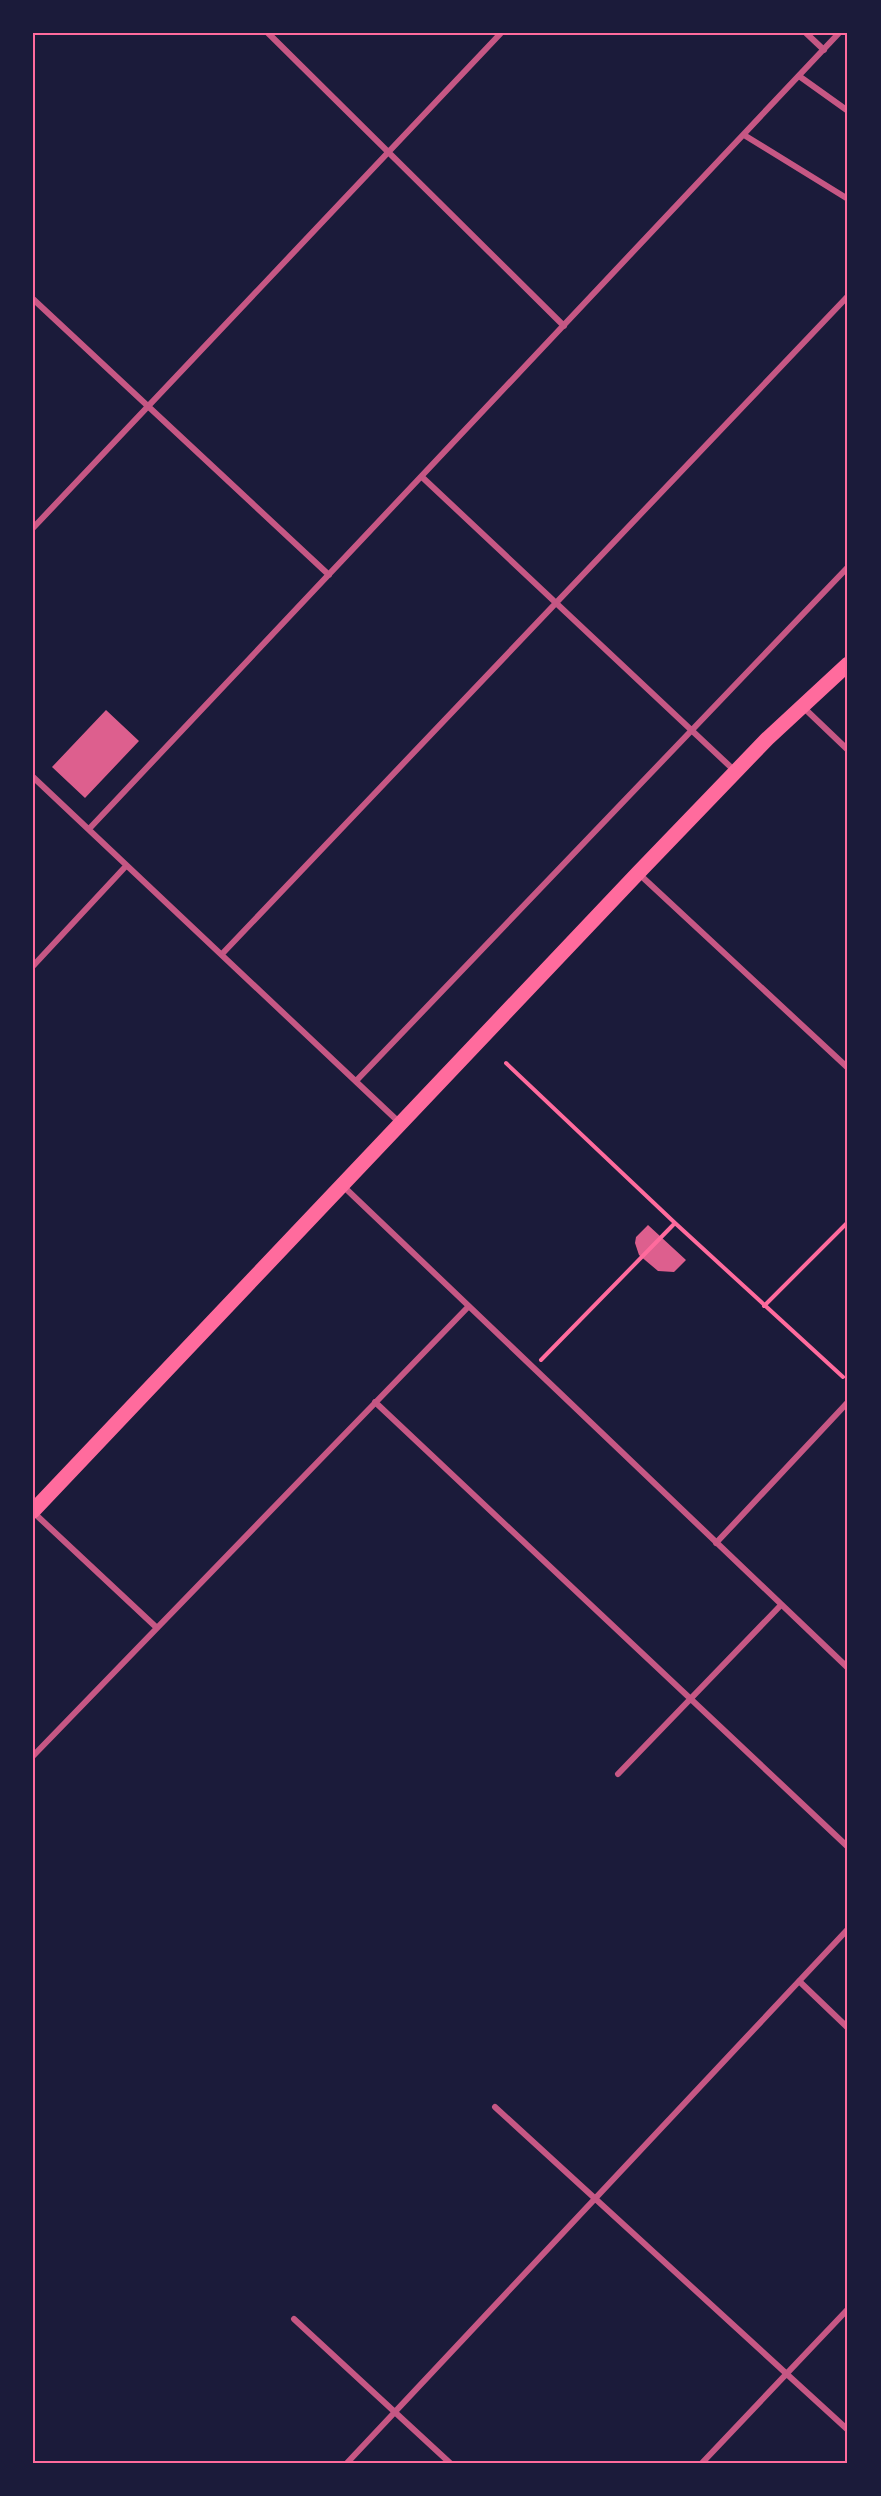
<svg xmlns="http://www.w3.org/2000/svg" width="881" height="2496" viewBox="0 0 881 2496" font-family="Helvetica,sans-serif">
<style>
.building{fill:#dd5f8e}
.lines{fill:none;stroke-linecap:round;stroke-linejoin:round}
.path{stroke:#ff6b9d;stroke-width:4}
.minor{stroke:#c65784;stroke-width:6}
.primary{stroke:#ff6b9d;stroke-width:15}
.neatline{fill:none;stroke:#ff6b9d;stroke-width:2}
</style>
<rect width="100%" height="100%" fill="#1b1b3a"/>
<path class="building" d="M 106,710 L 139,741 L 85,798 L 52,767 Z
M 648,1225 L 686,1260 L 674,1272 L 658,1271 L 639,1255 L 635,1243 L 636,1237 Z"/>
<g class="lines">
<path class="path" d="M 506,1063 L 675,1223 L 843,1377
M 764,1306 L 848,1222
M 541,1360 L 675,1223"/>
<path class="minor" d="M 268,33 L 564,326
M 806,33 L 824,50
M 799,76 L 848,111
M 744,135 L 848,199
M 33,299 L 329,575
M 422,477 L 736,772
M 33,528 L 501,33
M 803,707 L 848,750
M 33,777 L 401,1124
M 89,829 L 839,33
M 638,873 L 848,1068
M 222,954 L 848,296
M 33,966 L 126,866
M 356,1081 L 848,567
M 343,1186 L 848,1668
M 375,1402 L 848,1847
M 33,1512 L 157,1628
M 716,1543 L 848,1402
M 33,1756 L 468,1307
M 618,1774 L 781,1605
M 799,1981 L 848,2028
M 495,2107 L 848,2430
M 294,2319 L 450,2463
M 347,2463 L 848,1929
M 702,2463 L 848,2309"/>
<path class="primary" d="M 33,1511 L 638,873 L 767,739 L 848,664"/>
</g>
<rect width="881" height="2496" fill="none" stroke="#1b1b3a" stroke-width="69"/>
<rect x="34" y="34" width="812" height="2428" class="neatline"/>
</svg>
